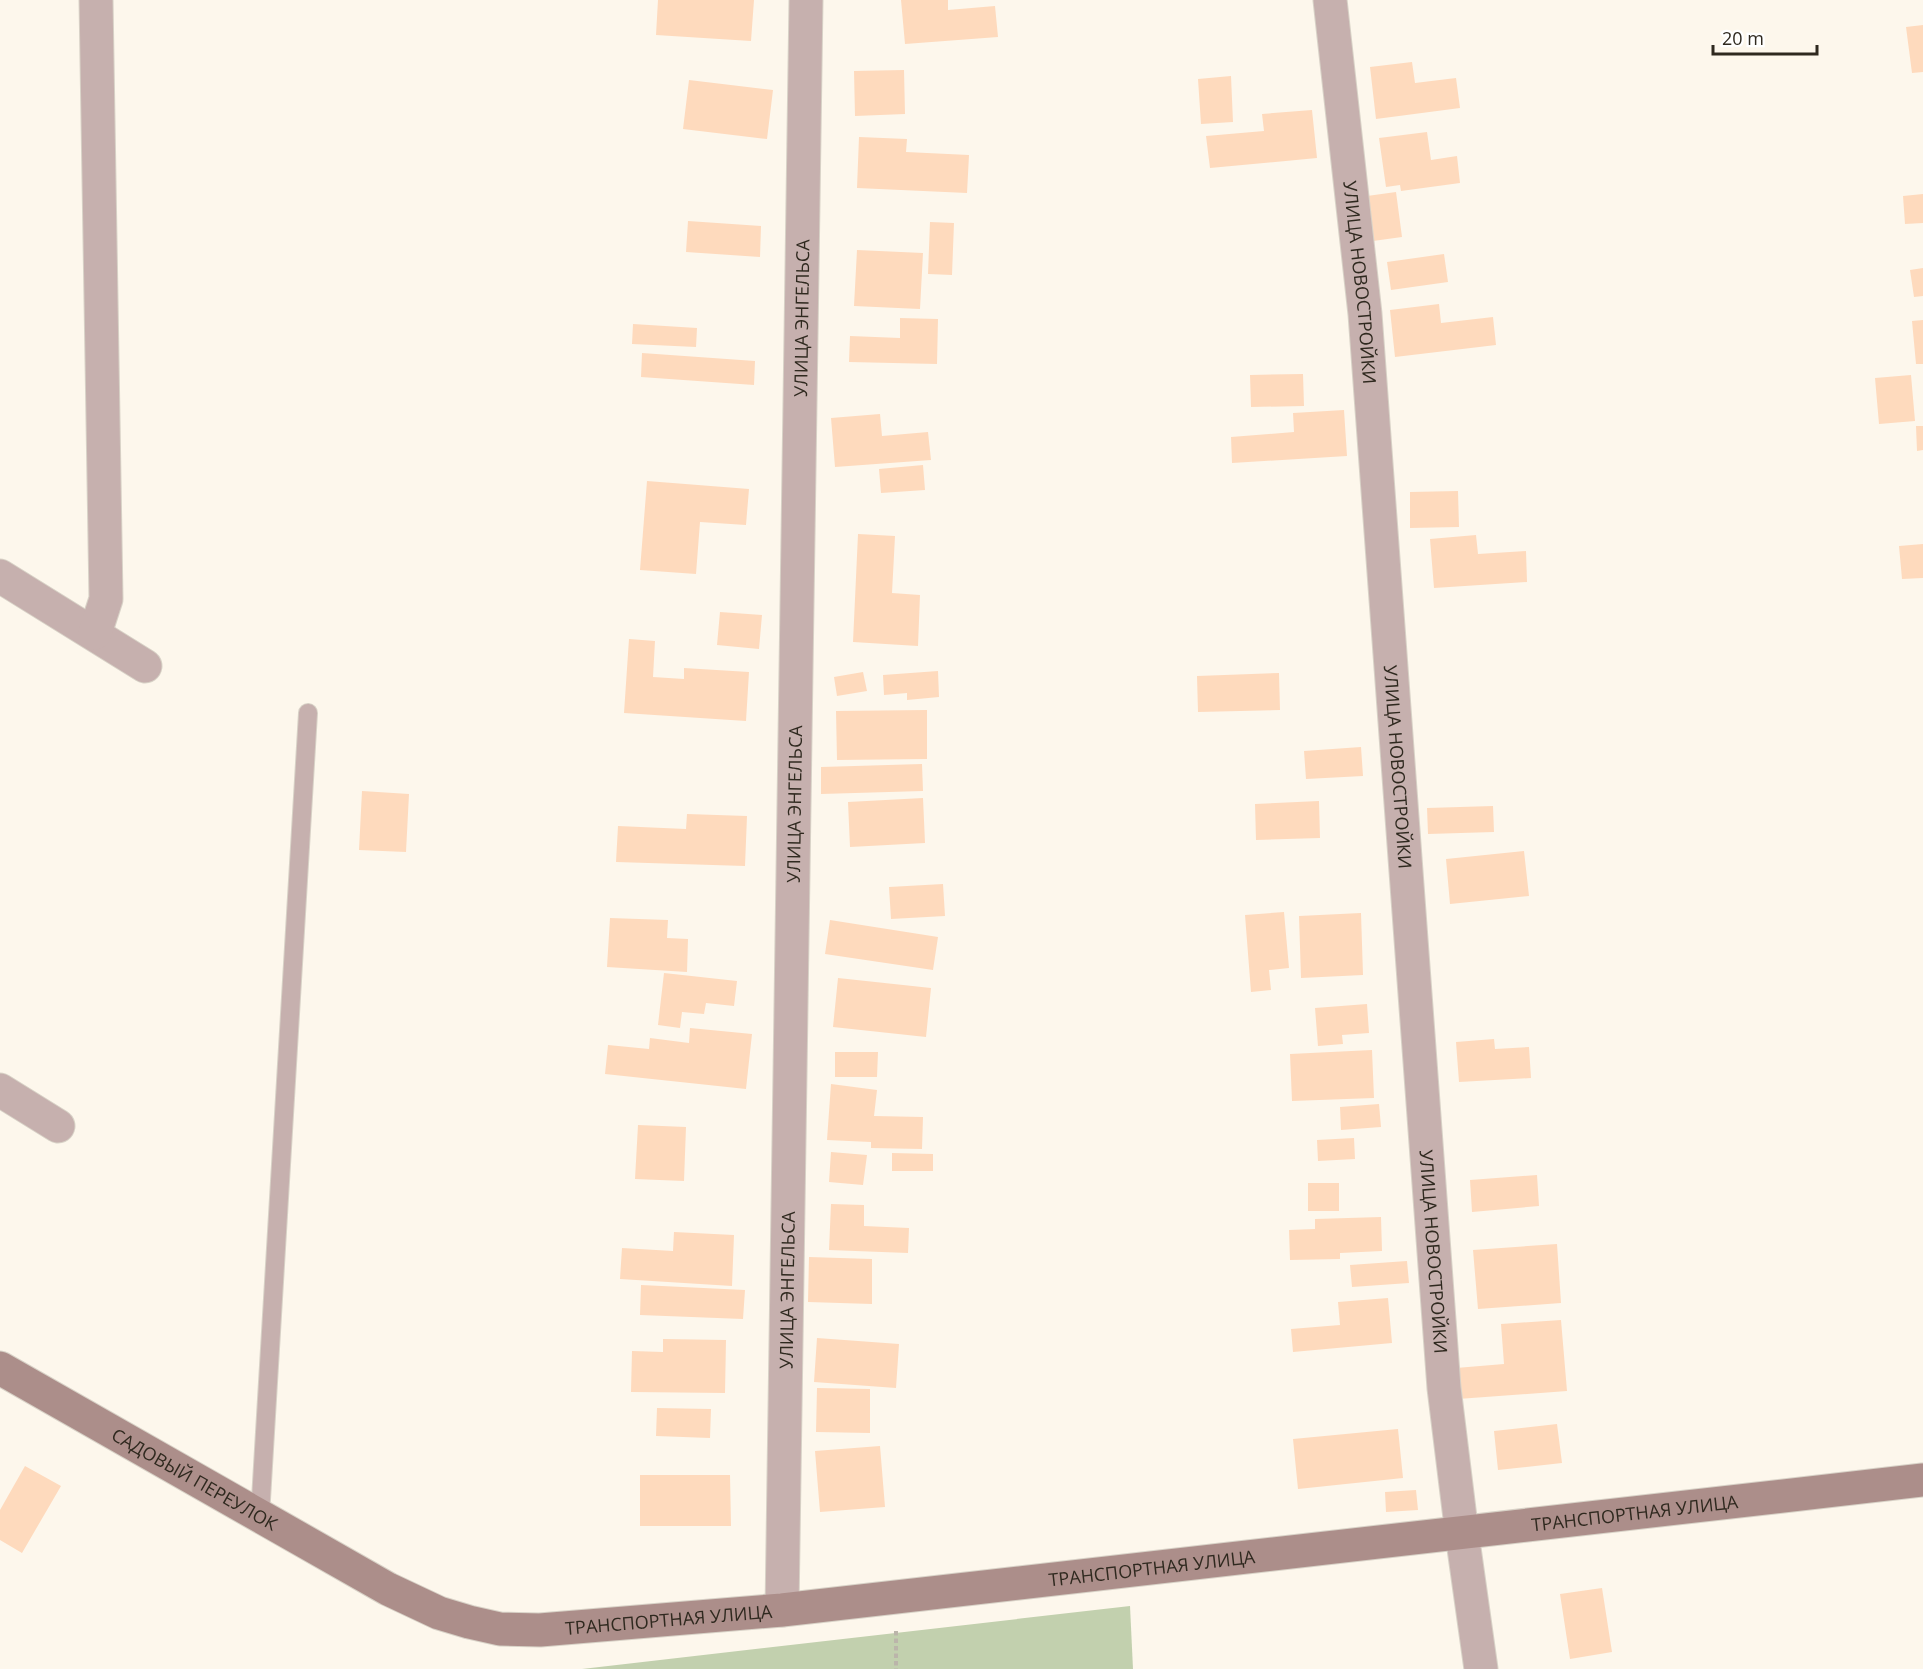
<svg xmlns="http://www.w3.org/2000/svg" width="1923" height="1669" viewBox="0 0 1923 1669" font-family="'Open Sans',sans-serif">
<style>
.green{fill:#c2d0ae}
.building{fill:#fedabd}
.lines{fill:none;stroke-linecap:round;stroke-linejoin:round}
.lane-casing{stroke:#d8d2c7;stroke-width:20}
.street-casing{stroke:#d8d2c7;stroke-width:35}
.secondary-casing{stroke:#d8d2c7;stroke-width:35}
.path{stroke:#bbb5aa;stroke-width:4;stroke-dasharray:4.5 3;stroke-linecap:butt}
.lane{stroke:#c6b0ae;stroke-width:18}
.street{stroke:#c6b0ae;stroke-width:33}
.secondary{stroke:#ac8e8a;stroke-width:33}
.labels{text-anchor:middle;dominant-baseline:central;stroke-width:5;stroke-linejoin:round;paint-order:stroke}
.street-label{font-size:18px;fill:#2f291f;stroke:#fff}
</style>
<rect width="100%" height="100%" fill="#fdf7ec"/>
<path class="green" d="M 1130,1606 L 1133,1669 L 582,1669 Z"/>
<path class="building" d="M 658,0 L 754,0 L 751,41 L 656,35 Z
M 901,0 L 948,0 L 948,10 L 995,6 L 998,37 L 905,44 Z
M 1923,25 L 1923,72 L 1912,73 L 1906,27 Z
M 1412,62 L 1415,83 L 1456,78 L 1460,108 L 1376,119 L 1370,67 Z
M 904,70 L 905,114 L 855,116 L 854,71 Z
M 1231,76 L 1233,122 L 1201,124 L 1198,79 Z
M 689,80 L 773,90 L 767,139 L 683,129 Z
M 1312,110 L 1317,158 L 1210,168 L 1206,136 L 1264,131 L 1262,114 Z
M 1427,132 L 1431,160 L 1457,156 L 1460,183 L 1401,191 L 1400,185 L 1386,187 L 1379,138 Z
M 859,137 L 907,139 L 906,152 L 969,155 L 967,193 L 857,188 Z
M 1396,192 L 1402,237 L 1373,241 L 1367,196 Z
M 1923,194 L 1923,223 L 1905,224 L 1903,196 Z
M 688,221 L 761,226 L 760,257 L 686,252 Z
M 930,222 L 954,223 L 952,275 L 928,274 Z
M 857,250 L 923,253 L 920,309 L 854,306 Z
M 1444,254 L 1448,282 L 1391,290 L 1387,262 Z
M 1923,268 L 1923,296 L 1914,297 L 1910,270 Z
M 1439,304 L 1441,323 L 1493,317 L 1496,345 L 1395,357 L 1390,310 Z
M 900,318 L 938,319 L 937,364 L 849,362 L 850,336 L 900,338 Z
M 1923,320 L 1923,364 L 1916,364 L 1912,321 Z
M 633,324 L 697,328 L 696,347 L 632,344 Z
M 642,353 L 755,361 L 754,385 L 641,377 Z
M 1303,374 L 1304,406 L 1251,407 L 1250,375 Z
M 1911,375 L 1915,421 L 1879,424 L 1875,378 Z
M 1344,410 L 1347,456 L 1232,463 L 1231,437 L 1294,432 L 1293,413 Z
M 880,414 L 882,436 L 928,432 L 931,460 L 835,467 L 831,418 Z
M 1916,426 L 1923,426 L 1923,450 L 1917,451 Z
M 923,465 L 925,490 L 881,493 L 879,469 Z
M 647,481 L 749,489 L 746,525 L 700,522 L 696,574 L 640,570 Z
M 1458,491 L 1459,527 L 1410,528 L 1410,492 Z
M 858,534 L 895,536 L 892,593 L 920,595 L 918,646 L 853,642 Z
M 1476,535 L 1478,554 L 1526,551 L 1527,582 L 1434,588 L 1430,539 Z
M 1923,544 L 1923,578 L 1902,579 L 1899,546 Z
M 720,612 L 762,615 L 759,649 L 717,645 Z
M 629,639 L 655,641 L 653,677 L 684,679 L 684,668 L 749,672 L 746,721 L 624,713 Z
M 938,671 L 939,697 L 907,700 L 907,693 L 884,695 L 883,675 Z
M 863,672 L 867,691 L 837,696 L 834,677 Z
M 1279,673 L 1280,710 L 1198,712 L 1197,676 Z
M 927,710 L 927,759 L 837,760 L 836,711 Z
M 1361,747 L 1363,776 L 1306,779 L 1304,751 Z
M 922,764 L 923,791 L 821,794 L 821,767 Z
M 362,791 L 409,794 L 406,852 L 359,850 Z
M 923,798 L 925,843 L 850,847 L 848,802 Z
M 1319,801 L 1320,838 L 1256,840 L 1255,804 Z
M 1493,806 L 1494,832 L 1428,834 L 1427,808 Z
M 687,814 L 747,816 L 745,866 L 616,862 L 618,826 L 686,829 Z
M 1524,851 L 1529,896 L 1450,904 L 1446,859 Z
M 943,884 L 945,916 L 891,919 L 889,887 Z
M 1284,912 L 1289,968 L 1269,970 L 1271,990 L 1251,992 L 1245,915 Z
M 1361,913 L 1363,975 L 1301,978 L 1299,916 Z
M 610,918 L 668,920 L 667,938 L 688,939 L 687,972 L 607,967 Z
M 830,920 L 938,937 L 933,970 L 825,954 Z
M 664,973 L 737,981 L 734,1006 L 706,1003 L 704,1014 L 682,1012 L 680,1028 L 658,1025 Z
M 838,978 L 931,988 L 926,1037 L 833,1027 Z
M 1367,1004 L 1369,1033 L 1342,1035 L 1343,1044 L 1318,1046 L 1315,1008 Z
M 690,1028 L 752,1034 L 746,1089 L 605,1074 L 608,1045 L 649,1049 L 650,1038 L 689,1043 Z
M 1494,1039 L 1495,1049 L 1529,1047 L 1531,1078 L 1459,1082 L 1456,1042 Z
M 1372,1050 L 1374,1098 L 1292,1101 L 1290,1054 Z
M 835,1052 L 878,1052 L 877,1077 L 835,1077 Z
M 831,1084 L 877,1090 L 874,1116 L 923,1117 L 922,1149 L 871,1148 L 871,1142 L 827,1140 Z
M 1379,1104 L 1381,1127 L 1341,1130 L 1340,1107 Z
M 638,1125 L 686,1127 L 684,1181 L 635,1179 Z
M 1354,1138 L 1355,1159 L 1318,1161 L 1317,1140 Z
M 831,1152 L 867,1155 L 863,1185 L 829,1182 Z
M 892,1153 L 933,1154 L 933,1171 L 892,1171 Z
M 1537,1175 L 1539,1206 L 1472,1212 L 1470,1180 Z
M 1308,1183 L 1339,1183 L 1339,1211 L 1308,1211 Z
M 831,1204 L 864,1205 L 864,1226 L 909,1228 L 908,1253 L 829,1250 Z
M 1381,1217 L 1382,1251 L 1340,1253 L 1340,1259 L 1290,1260 L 1289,1230 L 1315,1229 L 1315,1219 Z
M 674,1232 L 734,1235 L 732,1286 L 620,1279 L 622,1248 L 673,1251 Z
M 1557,1244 L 1561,1303 L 1478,1309 L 1473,1250 Z
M 809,1257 L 872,1259 L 872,1304 L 808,1302 Z
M 1407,1261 L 1409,1283 L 1352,1287 L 1350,1265 Z
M 641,1285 L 745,1290 L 743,1319 L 640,1315 Z
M 1388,1298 L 1392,1343 L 1293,1352 L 1291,1329 L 1340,1325 L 1338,1302 Z
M 1561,1320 L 1567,1391 L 1458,1399 L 1456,1368 L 1504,1364 L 1501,1324 Z
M 817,1338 L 899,1344 L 896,1388 L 814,1382 Z
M 663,1339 L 726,1340 L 725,1393 L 631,1392 L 632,1351 L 663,1352 Z
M 817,1388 L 870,1389 L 870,1433 L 816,1432 Z
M 657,1408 L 711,1409 L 710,1438 L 656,1436 Z
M 1557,1424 L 1562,1463 L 1498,1470 L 1494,1431 Z
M 1398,1429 L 1403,1478 L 1298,1489 L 1293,1439 Z
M 880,1446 L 885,1507 L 820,1512 L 815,1451 Z
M 25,1466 L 61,1486 L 22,1553 L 0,1540 L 0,1510 Z
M 640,1475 L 730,1475 L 731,1526 L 640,1526 Z
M 1416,1490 L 1418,1510 L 1386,1512 L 1385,1492 Z
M 1602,1588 L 1612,1652 L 1570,1659 L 1560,1594 Z"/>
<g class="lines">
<defs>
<path id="lane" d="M 260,1516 L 308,713"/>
<g id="street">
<path id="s1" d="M 1330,0 L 1365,314 L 1444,1388 L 1462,1534 L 1481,1669"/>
<path d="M 0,576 L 145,666"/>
<path d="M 95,633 L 106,599 L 96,0"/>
<path d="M 0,1090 L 58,1126"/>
<path id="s2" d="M 782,1610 L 806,0"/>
</g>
<g id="secondary">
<path id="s3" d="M 0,1368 L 388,1589 L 439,1613 L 469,1622 L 500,1629 L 540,1630 L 782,1610 L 1923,1480"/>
</g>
</defs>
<use href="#lane" class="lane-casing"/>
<use href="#street" class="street-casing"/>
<use href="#secondary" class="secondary-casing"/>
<path class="path" d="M 896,1631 L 896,1669"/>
<use href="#lane" class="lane"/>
<use href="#street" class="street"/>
<use href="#secondary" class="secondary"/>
</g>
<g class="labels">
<g class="street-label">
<text stroke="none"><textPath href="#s1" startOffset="284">УЛИЦА НОВОСТРОЙКИ</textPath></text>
<text stroke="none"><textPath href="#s2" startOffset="1292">УЛИЦА ЭНГЕЛЬСА</textPath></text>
<text stroke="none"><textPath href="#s1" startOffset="770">УЛИЦА НОВОСТРОЙКИ</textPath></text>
<text stroke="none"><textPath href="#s2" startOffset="806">УЛИЦА ЭНГЕЛЬСА</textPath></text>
<text stroke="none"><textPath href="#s1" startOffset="1256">УЛИЦА НОВОСТРОЙКИ</textPath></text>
<text stroke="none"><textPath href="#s2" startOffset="320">УЛИЦА ЭНГЕЛЬСА</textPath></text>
<text stroke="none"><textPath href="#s3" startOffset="224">САДОВЫЙ ПЕРЕУЛОК</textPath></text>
<text stroke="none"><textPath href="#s3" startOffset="1707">ТРАНСПОРТНАЯ УЛИЦА</textPath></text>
<text stroke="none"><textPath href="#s3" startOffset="1221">ТРАНСПОРТНАЯ УЛИЦА</textPath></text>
<text stroke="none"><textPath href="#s3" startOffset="735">ТРАНСПОРТНАЯ УЛИЦА</textPath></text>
</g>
</g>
<path d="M1713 45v9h104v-9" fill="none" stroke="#2f291f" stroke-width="3"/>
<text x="1722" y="45" font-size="18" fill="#2f291f" stroke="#ffffff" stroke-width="4.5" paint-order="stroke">20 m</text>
</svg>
